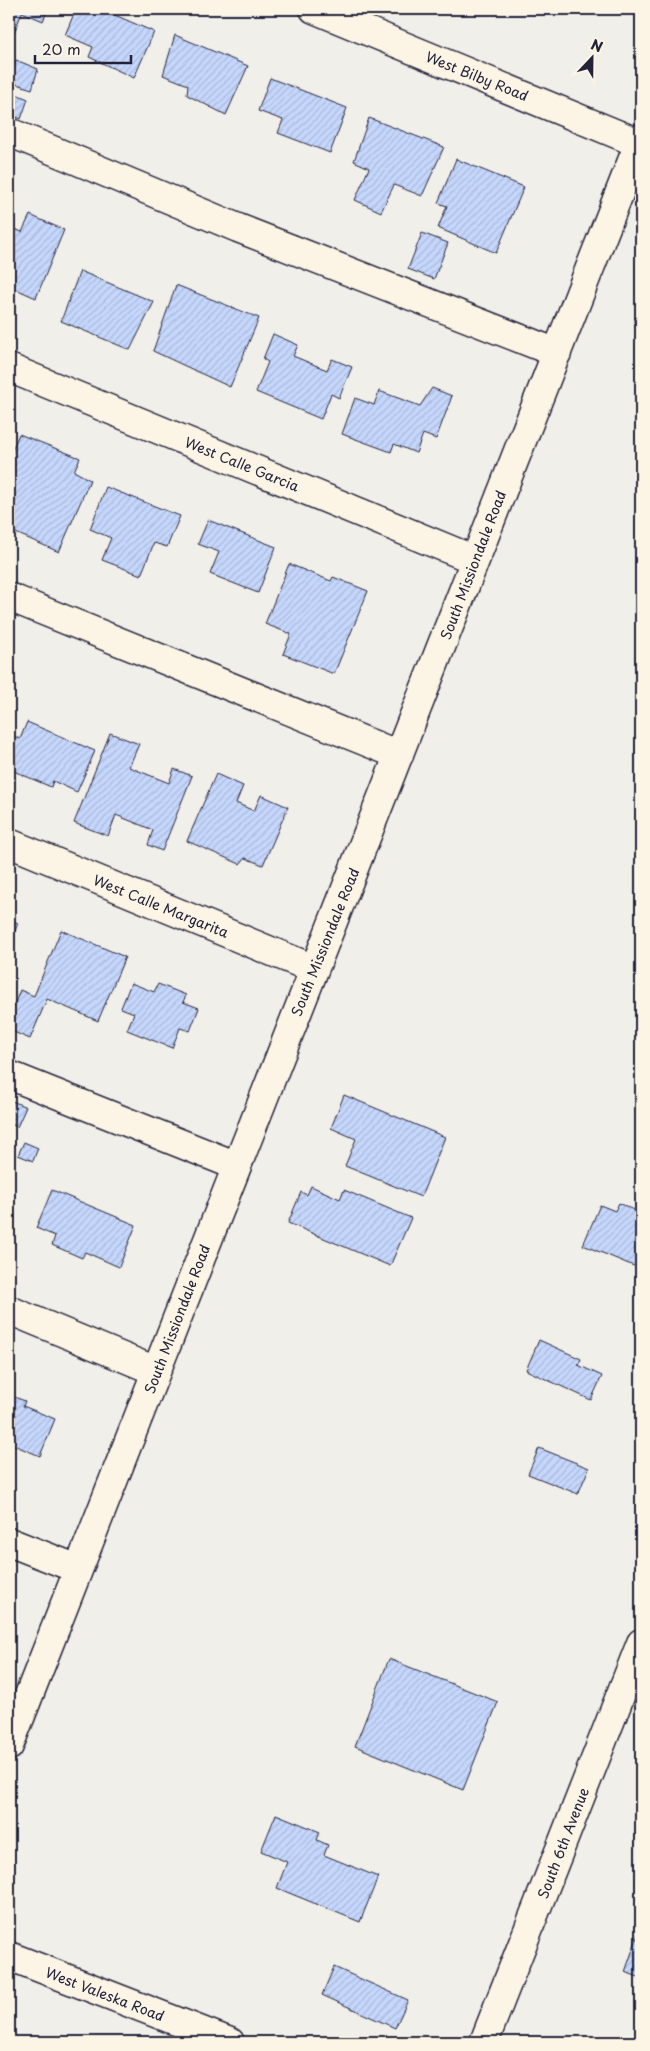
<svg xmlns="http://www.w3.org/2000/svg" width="650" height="2051" viewBox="0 0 650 2051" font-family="'Playpen Sans',sans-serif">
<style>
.building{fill:url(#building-hatch);stroke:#22223b}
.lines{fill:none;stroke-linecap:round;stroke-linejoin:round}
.minor-casing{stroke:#22223b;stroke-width:31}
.minor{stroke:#fcf5e5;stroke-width:28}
.labels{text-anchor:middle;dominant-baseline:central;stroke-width:4.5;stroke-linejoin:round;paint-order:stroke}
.street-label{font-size:14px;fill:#22223b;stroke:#fcf5e5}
</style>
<defs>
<pattern id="building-hatch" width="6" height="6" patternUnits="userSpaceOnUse" patternTransform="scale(1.25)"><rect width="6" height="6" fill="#c5d7fc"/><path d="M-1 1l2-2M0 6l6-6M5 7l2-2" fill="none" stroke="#a9b8d9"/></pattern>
</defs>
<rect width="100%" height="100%" fill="#f1efea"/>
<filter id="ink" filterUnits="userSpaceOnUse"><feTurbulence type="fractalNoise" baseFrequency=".02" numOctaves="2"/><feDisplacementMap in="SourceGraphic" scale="10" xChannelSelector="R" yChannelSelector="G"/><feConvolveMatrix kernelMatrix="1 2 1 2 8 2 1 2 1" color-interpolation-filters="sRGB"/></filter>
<g filter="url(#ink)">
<path class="building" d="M 9,9 L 48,9 L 43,21 L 22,12 L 14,33 L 9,31 Z
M 76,9 L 101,9 L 154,32 L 134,78 L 89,57 L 93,47 L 65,35 Z
M 175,35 L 248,66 L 226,115 L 187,95 L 188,85 L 163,75 Z
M 16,60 L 38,69 L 32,89 L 10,82 Z
M 270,78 L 347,108 L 330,153 L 278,133 L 283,120 L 258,111 Z
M 9,91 L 28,99 L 21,119 L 9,114 Z
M 369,118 L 444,147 L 422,196 L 394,185 L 381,212 L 355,200 L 369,168 L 354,161 Z
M 456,159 L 524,187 L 496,253 L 438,228 L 447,206 L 438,203 Z
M 30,215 L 64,230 L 36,298 L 9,286 L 9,227 L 22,232 Z
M 422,233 L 448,243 L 434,279 L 408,269 Z
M 80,271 L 154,302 L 130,350 L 61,321 Z
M 176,285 L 259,318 L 230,387 L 153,351 Z
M 273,334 L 298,345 L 293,356 L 327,370 L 332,359 L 352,367 L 339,398 L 331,394 L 321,419 L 256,392 L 268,362 L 263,359 Z
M 432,388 L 452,396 L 436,439 L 423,434 L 416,453 L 394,444 L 391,452 L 342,434 L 355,398 L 374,405 L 379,391 L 420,406 Z
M 19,434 L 80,458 L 74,471 L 90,480 L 59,552 L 9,530 L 9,457 Z
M 106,487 L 180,516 L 167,547 L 154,543 L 141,575 L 102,560 L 111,538 L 90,529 Z
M 208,520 L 276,547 L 258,593 L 210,574 L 219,552 L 198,544 Z
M 289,564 L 331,581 L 333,577 L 368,591 L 334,674 L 283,654 L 291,634 L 265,624 Z
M 27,722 L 95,751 L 77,792 L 53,781 L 51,787 L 9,769 L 9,734 L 20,739 Z
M 110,733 L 139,744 L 129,767 L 169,783 L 174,769 L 192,776 L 162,851 L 148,845 L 153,830 L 116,815 L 108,836 L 74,823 Z
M 216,774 L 243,786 L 236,803 L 254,811 L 261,795 L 288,807 L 263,865 L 245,858 L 240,864 L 187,841 Z
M 9,919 L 18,923 L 9,947 Z
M 61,930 L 125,957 L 98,1021 L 47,999 L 30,1039 L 9,1030 L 9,1018 L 20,990 L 34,996 Z
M 131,983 L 154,992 L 158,984 L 186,995 L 183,1002 L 199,1008 L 190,1031 L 180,1028 L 172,1048 L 127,1030 L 134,1013 L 121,1008 Z
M 344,1095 L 445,1137 L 421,1197 L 345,1166 L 356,1139 L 331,1128 Z
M 10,1100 L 26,1107 L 17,1127 L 9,1123 Z
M 24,1142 L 38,1148 L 33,1161 L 18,1155 Z
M 311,1186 L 340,1199 L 344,1190 L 411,1218 L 390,1266 L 288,1223 L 301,1192 L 307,1195 Z
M 52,1190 L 136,1225 L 119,1267 L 85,1252 L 82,1258 L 52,1245 L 55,1236 L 36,1228 Z
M 619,1203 L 641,1213 L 641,1269 L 583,1245 L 600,1205 L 615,1211 Z
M 539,1340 L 581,1359 L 578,1365 L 602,1376 L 591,1400 L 526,1370 Z
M 9,1395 L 25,1401 L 23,1406 L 55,1419 L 40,1456 L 11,1444 L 9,1449 Z
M 539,1448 L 589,1468 L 578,1494 L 528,1474 Z
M 389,1659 L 498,1702 L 463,1790 L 355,1746 Z
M 276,1814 L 320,1832 L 317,1840 L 328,1845 L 324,1855 L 378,1877 L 360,1922 L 277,1888 L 287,1862 L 261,1851 Z
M 641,1926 L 641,1978 L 625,1972 Z
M 334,1967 L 408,2000 L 395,2028 L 322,1995 Z"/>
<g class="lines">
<defs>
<path id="minor" d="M 314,9 L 641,144
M 9,132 L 238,228 L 557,353
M 9,368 L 475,560
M 9,597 L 399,755
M 9,843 L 314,969
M 9,1075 L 237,1166
M 9,1310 L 156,1371
M 9,1542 L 78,1569
M 9,1746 L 641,138
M 9,1956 L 230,2042
M 484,2042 L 641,1643"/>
</defs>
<use href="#minor" class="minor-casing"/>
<use href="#minor" class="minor"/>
</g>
</g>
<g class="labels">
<g class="street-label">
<text transform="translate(477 76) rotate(22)">West Bilby Road</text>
<text transform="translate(242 464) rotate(22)">West Calle Garcia</text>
<text transform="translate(473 565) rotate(-69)">South Missiondale Road</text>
<text transform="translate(161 906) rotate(22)">West Calle Margarita</text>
<text transform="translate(325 942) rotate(-68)">South Missiondale Road</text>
<text transform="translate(177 1319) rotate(-69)">South Missiondale Road</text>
<text transform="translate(563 1843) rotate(-69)">South 6th Avenue</text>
<text transform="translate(105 1994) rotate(21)">West Valeska Road</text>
</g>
</g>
<rect width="650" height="2051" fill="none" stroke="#fcf5e5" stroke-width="30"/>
<rect x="15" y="15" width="620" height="2021" fill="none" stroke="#22223b" stroke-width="2" filter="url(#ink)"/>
<g transform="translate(592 58) rotate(22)" stroke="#fcf5e5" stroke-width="4" paint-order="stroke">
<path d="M0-4L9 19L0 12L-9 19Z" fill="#22223b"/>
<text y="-8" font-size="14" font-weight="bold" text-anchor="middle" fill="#22223b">N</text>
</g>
<path d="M35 55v8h96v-8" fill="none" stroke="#22223b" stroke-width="2.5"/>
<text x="42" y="55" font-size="15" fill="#22223b" stroke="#fcf5e5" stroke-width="4" paint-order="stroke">20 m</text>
</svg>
